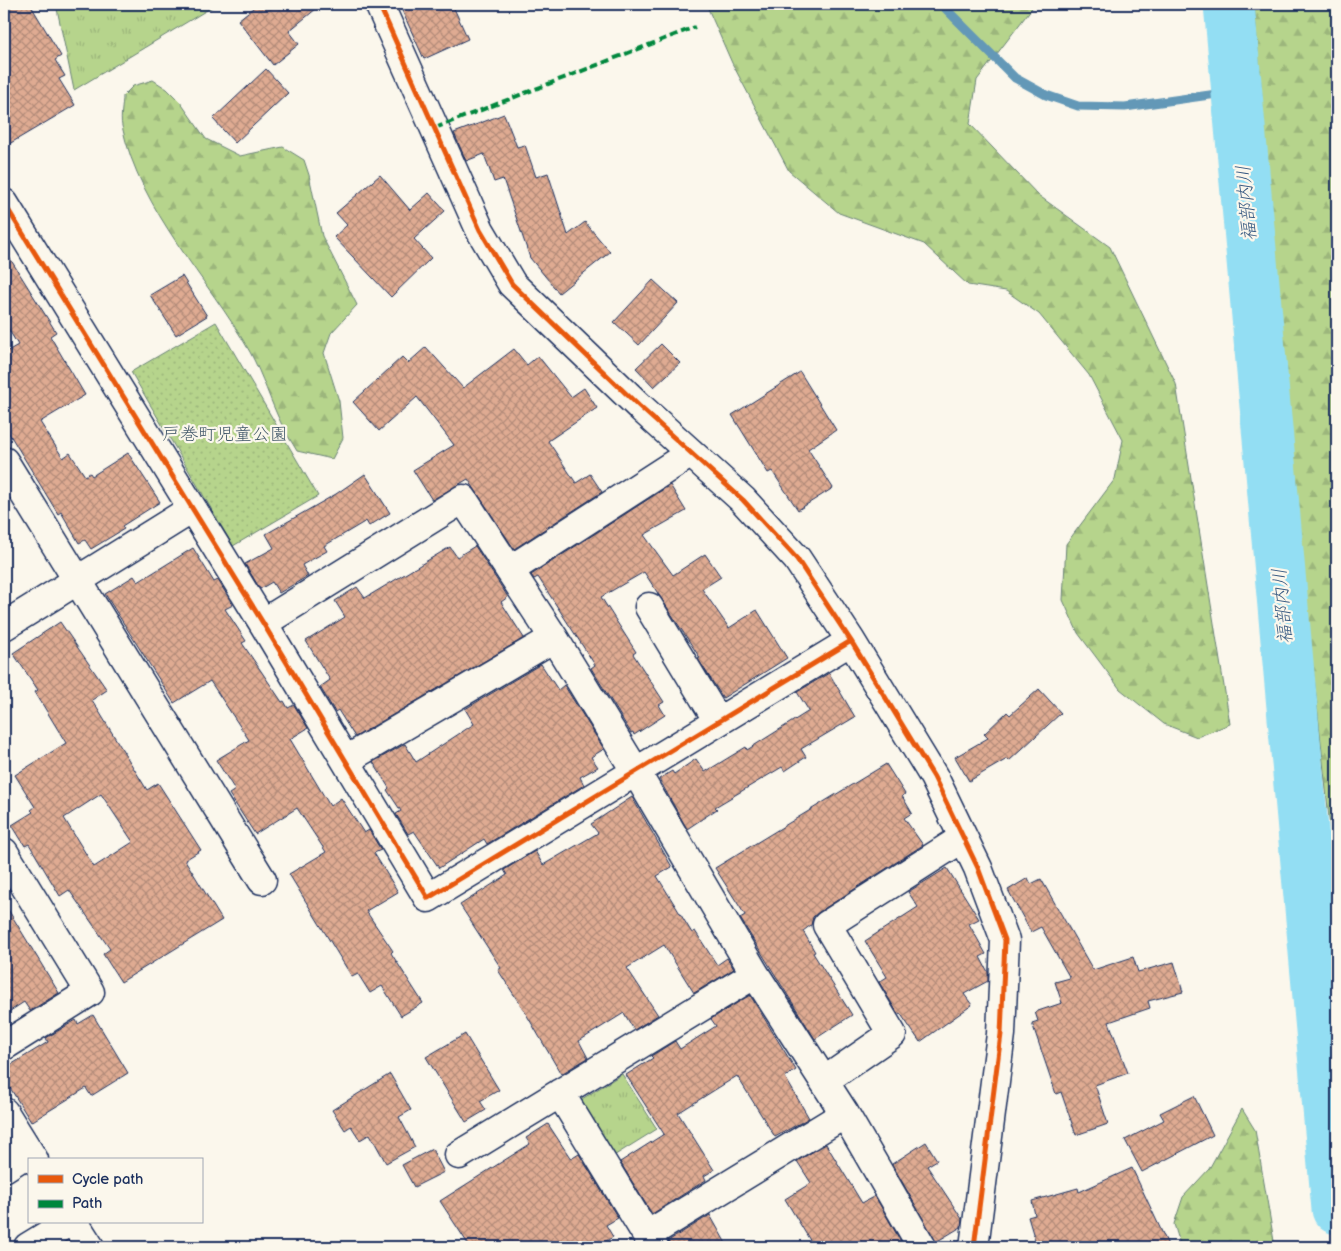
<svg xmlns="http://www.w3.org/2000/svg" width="1341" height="1251" viewBox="0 0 1341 1251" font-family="'Balsamiq Sans','Klee One',sans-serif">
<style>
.grass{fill:url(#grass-tufts);stroke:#688275}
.forest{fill:url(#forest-firs);stroke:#688275}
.park{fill:url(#park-dots);stroke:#688275}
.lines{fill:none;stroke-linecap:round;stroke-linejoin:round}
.stream{stroke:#6398b7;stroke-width:9}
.river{stroke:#93def3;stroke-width:51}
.building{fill:url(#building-cross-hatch);stroke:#1b2f5e;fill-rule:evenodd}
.minor-casing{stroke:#1b2f5e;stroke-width:31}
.minor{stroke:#fbf7ec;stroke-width:28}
.quiet{stroke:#00873e;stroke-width:4;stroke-dasharray:8 4;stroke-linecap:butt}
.cycleway-casing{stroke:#fbf7ec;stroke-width:8}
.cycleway{stroke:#e8590c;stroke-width:5}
.labels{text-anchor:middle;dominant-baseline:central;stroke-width:4.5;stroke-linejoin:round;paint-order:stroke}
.park-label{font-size:18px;fill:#42586a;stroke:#fbf7ec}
.water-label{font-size:19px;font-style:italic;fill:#395b83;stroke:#fbf7ec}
</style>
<defs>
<pattern id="grass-tufts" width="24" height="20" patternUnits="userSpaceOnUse" patternTransform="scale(1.25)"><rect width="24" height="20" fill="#b6d48c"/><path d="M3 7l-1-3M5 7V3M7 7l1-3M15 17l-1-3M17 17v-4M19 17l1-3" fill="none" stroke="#9cb67b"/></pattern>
<pattern id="forest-firs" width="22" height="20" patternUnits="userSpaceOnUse" patternTransform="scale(1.25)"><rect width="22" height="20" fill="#b6d48c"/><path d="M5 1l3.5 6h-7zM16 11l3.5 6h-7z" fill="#9cb67b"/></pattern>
<pattern id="park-dots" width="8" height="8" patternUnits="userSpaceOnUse" patternTransform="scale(1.25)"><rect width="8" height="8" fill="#b6d48c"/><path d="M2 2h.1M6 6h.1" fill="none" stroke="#9cb67b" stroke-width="1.8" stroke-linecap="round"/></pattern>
<pattern id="building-cross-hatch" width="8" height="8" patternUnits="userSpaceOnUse" patternTransform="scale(1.25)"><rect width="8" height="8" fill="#dfab92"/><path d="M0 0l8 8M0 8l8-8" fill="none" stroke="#b48c7a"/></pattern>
</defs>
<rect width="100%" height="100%" fill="#fbf7ec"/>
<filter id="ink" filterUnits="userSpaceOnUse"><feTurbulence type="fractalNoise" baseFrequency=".02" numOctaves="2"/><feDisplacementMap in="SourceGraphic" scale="10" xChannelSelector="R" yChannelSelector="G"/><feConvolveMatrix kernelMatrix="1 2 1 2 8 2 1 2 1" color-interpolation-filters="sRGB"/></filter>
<g filter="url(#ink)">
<path class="grass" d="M 56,4 L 217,4 L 74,90 Z
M 622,1074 L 657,1129 L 612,1157 L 577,1102 Z"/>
<path class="forest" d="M 706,4 L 1035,4 L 977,80 L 970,124 L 1038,195 L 1110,247 L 1176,384 L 1230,724 L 1197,737 L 1164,724 L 1120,689 L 1078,633 L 1063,600 L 1066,544 L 1115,479 L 1123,440 L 1089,375 L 1039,314 L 1006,291 L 968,285 L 924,244 L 839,213 L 789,171 L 732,63 Z
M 1254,4 L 1337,4 L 1337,893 L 1302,564 Z
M 153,80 L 167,89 L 180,102 L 206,139 L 240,156 L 283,147 L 304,160 L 309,175 L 322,236 L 357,305 L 331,333 L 324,353 L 339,401 L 343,438 L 332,459 L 297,451 C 292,442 286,434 282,425 C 270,401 263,376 250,352 C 208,278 140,211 122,126 C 120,117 123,105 123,96 L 133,86 Z
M 1242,1109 L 1255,1130 L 1275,1247 L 1181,1247 L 1174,1224 L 1183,1197 L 1209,1169 Z"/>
<path class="park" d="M 216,322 L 318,496 L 233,546 L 131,372 Z"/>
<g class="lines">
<path class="stream" d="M 941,4 L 1015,78 L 1046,95 L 1078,106 L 1125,107 L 1238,91"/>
<path class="river" d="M 1229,4 L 1337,1209"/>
</g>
<path class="building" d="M 4,4 L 30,4 L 61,56 L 55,60 L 65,76 L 59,79 L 75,105 L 4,147 Z
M 258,4 L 322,4 L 289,31 L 299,44 L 273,65 L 238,20 Z
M 399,4 L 452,4 L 468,39 L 424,59 Z
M 266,69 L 288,93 L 235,143 L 213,119 Z
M 504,114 L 517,147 L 525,145 L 536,177 L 548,173 L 568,235 L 585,222 L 610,252 L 559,293 L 530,258 L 503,179 L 494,182 L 484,154 L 466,161 L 454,133 Z
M 380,175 L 410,210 L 429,193 L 445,211 L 414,239 L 431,258 L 391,297 L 334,237 L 347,225 L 336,213 Z
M 4,249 L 56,332 L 50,336 L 85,395 L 40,422 L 63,458 L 70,453 L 85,476 L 90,473 L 92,476 L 128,453 L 160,502 L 122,526 L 124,529 L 91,549 L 85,540 L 79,543 L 61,512 L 58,514 L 4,425 L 4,353 L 18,345 L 4,322 Z
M 182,276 L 207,316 L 176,335 L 150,295 Z
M 653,280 L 678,303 L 639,345 L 614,322 Z
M 661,344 L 680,363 L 654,387 L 636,368 Z
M 426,347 L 463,388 L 514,349 L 527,365 L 538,356 L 571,397 L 584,388 L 597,408 L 548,441 L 576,483 L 590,474 L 602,492 L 514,549 L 468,479 L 432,500 L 413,470 L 454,445 L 417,397 L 379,431 L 353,402 L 402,357 L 408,363 Z
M 800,372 L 836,430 L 808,449 L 833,488 L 798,510 L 772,471 L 768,473 L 732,415 Z
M 365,474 L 390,513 L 369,526 L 366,521 L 324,546 L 327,551 L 302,565 L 308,576 L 279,593 L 272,582 L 260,589 L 245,564 L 274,548 L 266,534 L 336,494 Z
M 670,485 L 686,511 L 644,535 L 673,575 L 705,554 L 721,577 L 702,589 L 729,628 L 757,610 L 787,658 L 723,698 L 698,659 L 700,658 L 644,572 L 601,597 L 636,652 L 633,654 L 664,702 L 659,705 L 665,715 L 634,735 L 633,732 L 631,733 L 591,668 L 595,665 L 538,577 L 534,579 L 531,575 Z
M 475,546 L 508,597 L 501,602 L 524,638 L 355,737 L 338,710 L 335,712 L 320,687 L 330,680 L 306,641 L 345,617 L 335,601 L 357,587 L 365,598 L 450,547 L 457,557 Z
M 193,548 L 214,582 L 218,580 L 233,605 L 225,609 L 246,641 L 242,643 L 282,702 L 284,701 L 288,708 L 294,705 L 308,728 L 290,739 L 330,806 L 341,798 L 364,833 L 369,830 L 381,850 L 374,853 L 398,892 L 366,911 L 393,951 L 391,953 L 423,1003 L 401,1016 L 382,986 L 370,993 L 358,974 L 352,977 L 289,874 L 326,852 L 297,808 L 255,834 L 229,794 L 235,790 L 216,760 L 249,740 L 210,681 L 174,703 L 105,594 L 134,576 L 138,582 Z
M 60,622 L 107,690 L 92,700 L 147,790 L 158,783 L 201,850 L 185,860 L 222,920 L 121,982 L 103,954 L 110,949 L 69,890 L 60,896 L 29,844 L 25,846 L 12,825 L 33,812 L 31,810 L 35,807 L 15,775 L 66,743 L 35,692 L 38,690 L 13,653 ZM 101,794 L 133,842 L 94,867 L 64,818 Z
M 541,664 L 558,690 L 564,685 L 604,749 L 591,757 L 598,767 L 580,777 L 584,785 L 487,844 L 484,839 L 439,868 L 414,831 L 408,834 L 396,814 L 401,811 L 387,790 L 389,788 L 373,762 L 405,744 L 416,762 L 474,724 L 465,709 Z
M 829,673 L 855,717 L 801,749 L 806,757 L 785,771 L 782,767 L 715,807 L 717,809 L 687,829 L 659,779 L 672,771 L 674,774 L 696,759 L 705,772 L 746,747 L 747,750 L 809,711 L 797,692 Z
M 1039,689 L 1061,713 L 1009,761 L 1007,759 L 969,781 L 955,757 L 988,738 L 984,734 L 1007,712 L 1010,715 Z
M 886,764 L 905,794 L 902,796 L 912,813 L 904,818 L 923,845 L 819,912 L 813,917 L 811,925 L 803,931 L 815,952 L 813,953 L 852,1015 L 815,1039 L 754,941 L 740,918 L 745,915 L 715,868 Z
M 632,797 L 672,867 L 657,876 L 692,933 L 695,931 L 717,965 L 727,958 L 734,969 L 694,993 L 664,945 L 627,968 L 658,1015 L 634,1030 L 624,1013 L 579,1041 L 588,1058 L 561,1074 L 525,1012 L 498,970 L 501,968 L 460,905 L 507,875 L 504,870 L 535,851 L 543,865 L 598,833 L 591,824 Z
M 947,868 L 979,919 L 969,924 L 986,954 L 980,957 L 988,972 L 988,981 L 964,994 L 972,1005 L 920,1042 L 900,1013 L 898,1014 L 879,982 L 887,977 L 865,941 L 918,907 L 908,892 Z
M 1028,878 L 1031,884 L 1041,879 L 1093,970 L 1133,957 L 1138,972 L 1174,962 L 1183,992 L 1148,1001 L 1150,1008 L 1109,1022 L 1128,1073 L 1095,1085 L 1108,1124 L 1076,1135 L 1061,1092 L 1056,1094 L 1032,1023 L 1038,1021 L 1035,1012 L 1062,1003 L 1055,982 L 1070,978 L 1041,927 L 1031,932 L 1008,890 Z
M 4,903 L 59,993 L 30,1011 L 24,1002 L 4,1015 Z
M 750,995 L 796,1070 L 785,1077 L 809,1118 L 775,1137 L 737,1076 L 678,1113 L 714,1170 L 704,1176 L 706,1180 L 652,1214 L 620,1162 L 664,1134 L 626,1075 L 653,1058 L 651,1056 L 675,1041 L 680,1049 L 716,1026 L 711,1019 Z
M 93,1015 L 128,1073 L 91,1096 L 86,1088 L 31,1122 L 4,1078 L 4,1069 L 48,1042 L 46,1038 L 76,1020 L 78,1024 Z
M 465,1034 L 499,1090 L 480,1101 L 486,1110 L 466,1122 L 426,1057 Z
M 390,1074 L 411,1110 L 399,1117 L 415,1147 L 386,1163 L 370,1134 L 360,1140 L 351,1126 L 345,1130 L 332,1110 Z
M 1194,1096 L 1213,1135 L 1142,1172 L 1125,1140 L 1164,1120 L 1160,1113 Z
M 548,1124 L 571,1159 L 579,1154 L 618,1218 L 606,1225 L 613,1237 L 596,1247 L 470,1247 L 440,1201 L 530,1144 L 526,1138 Z
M 926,1142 L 937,1160 L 927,1166 L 962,1219 L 961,1227 L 936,1242 L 892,1164 Z
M 826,1144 L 862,1203 L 875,1196 L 904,1247 L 814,1247 L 785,1199 L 811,1183 L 797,1161 Z
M 432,1149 L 444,1172 L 414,1187 L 402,1165 Z
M 1132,1168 L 1169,1247 L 1037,1247 L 1028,1217 L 1035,1215 L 1032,1201 L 1078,1188 L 1079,1192 Z
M 710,1215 L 728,1247 L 672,1247 L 668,1241 Z"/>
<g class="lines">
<defs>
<path id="minor" d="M 379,4 L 480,230 L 512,284 L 639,406 L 743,500 L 797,559 L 851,641 L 934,777 L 978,868 L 1005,940 L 1001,1034 L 974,1247
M 4,203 L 263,623 L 428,898 L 851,641
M 4,461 L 262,880
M 510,570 L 691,453
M 649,607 L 718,721
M 263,623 L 463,499 L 554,638 L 636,772 L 755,974 L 845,1114 L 922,1247
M 4,626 L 192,509
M 346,760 L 554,638
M 4,852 L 90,992 L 4,1046
M 824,1081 L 892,1034 L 827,925 L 963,838
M 560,1093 L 654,1247
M 4,1112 L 34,1160
M 459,1155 L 755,974
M 4,1168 L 29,1152
M 74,1222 L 90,1247
M 647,1235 L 845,1114
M 28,1247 L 69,1222"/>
</defs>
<use href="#minor" class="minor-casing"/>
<use href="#minor" class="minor"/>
<path class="quiet" d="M 435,128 L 695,27"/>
<defs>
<path id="cycleway" d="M 379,4 L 480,230 L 512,284 L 639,406 L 743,500 L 797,559 L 851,641 L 934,777 L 978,868 L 1005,940 L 1001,1034 L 974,1247
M 4,203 L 263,623 L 428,898 L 851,641"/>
</defs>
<use href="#cycleway" class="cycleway-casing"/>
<use href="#cycleway" class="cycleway"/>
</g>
</g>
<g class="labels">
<g class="park-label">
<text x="225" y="434">戸巻町児童公園</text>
</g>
<g class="water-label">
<text transform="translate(1247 203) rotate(-95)">福部内川</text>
<text transform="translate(1283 606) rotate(-95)">福部内川</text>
</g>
</g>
<rect width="1341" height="1251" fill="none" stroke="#fbf7ec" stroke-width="20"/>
<rect x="10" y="10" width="1321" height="1231" fill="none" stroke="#1b2f5e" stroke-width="2" filter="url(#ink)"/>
<rect x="28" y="1158" width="175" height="65" fill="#fbf7ec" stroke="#a1a7b3"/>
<rect x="38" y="1175" width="25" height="8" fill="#e8590c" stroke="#a1a7b3"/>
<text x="72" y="1184" font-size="15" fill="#1b2f5e">Cycle path</text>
<rect x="38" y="1200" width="25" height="8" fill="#00873e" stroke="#a1a7b3"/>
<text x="72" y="1208" font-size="15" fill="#1b2f5e">Path</text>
</svg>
